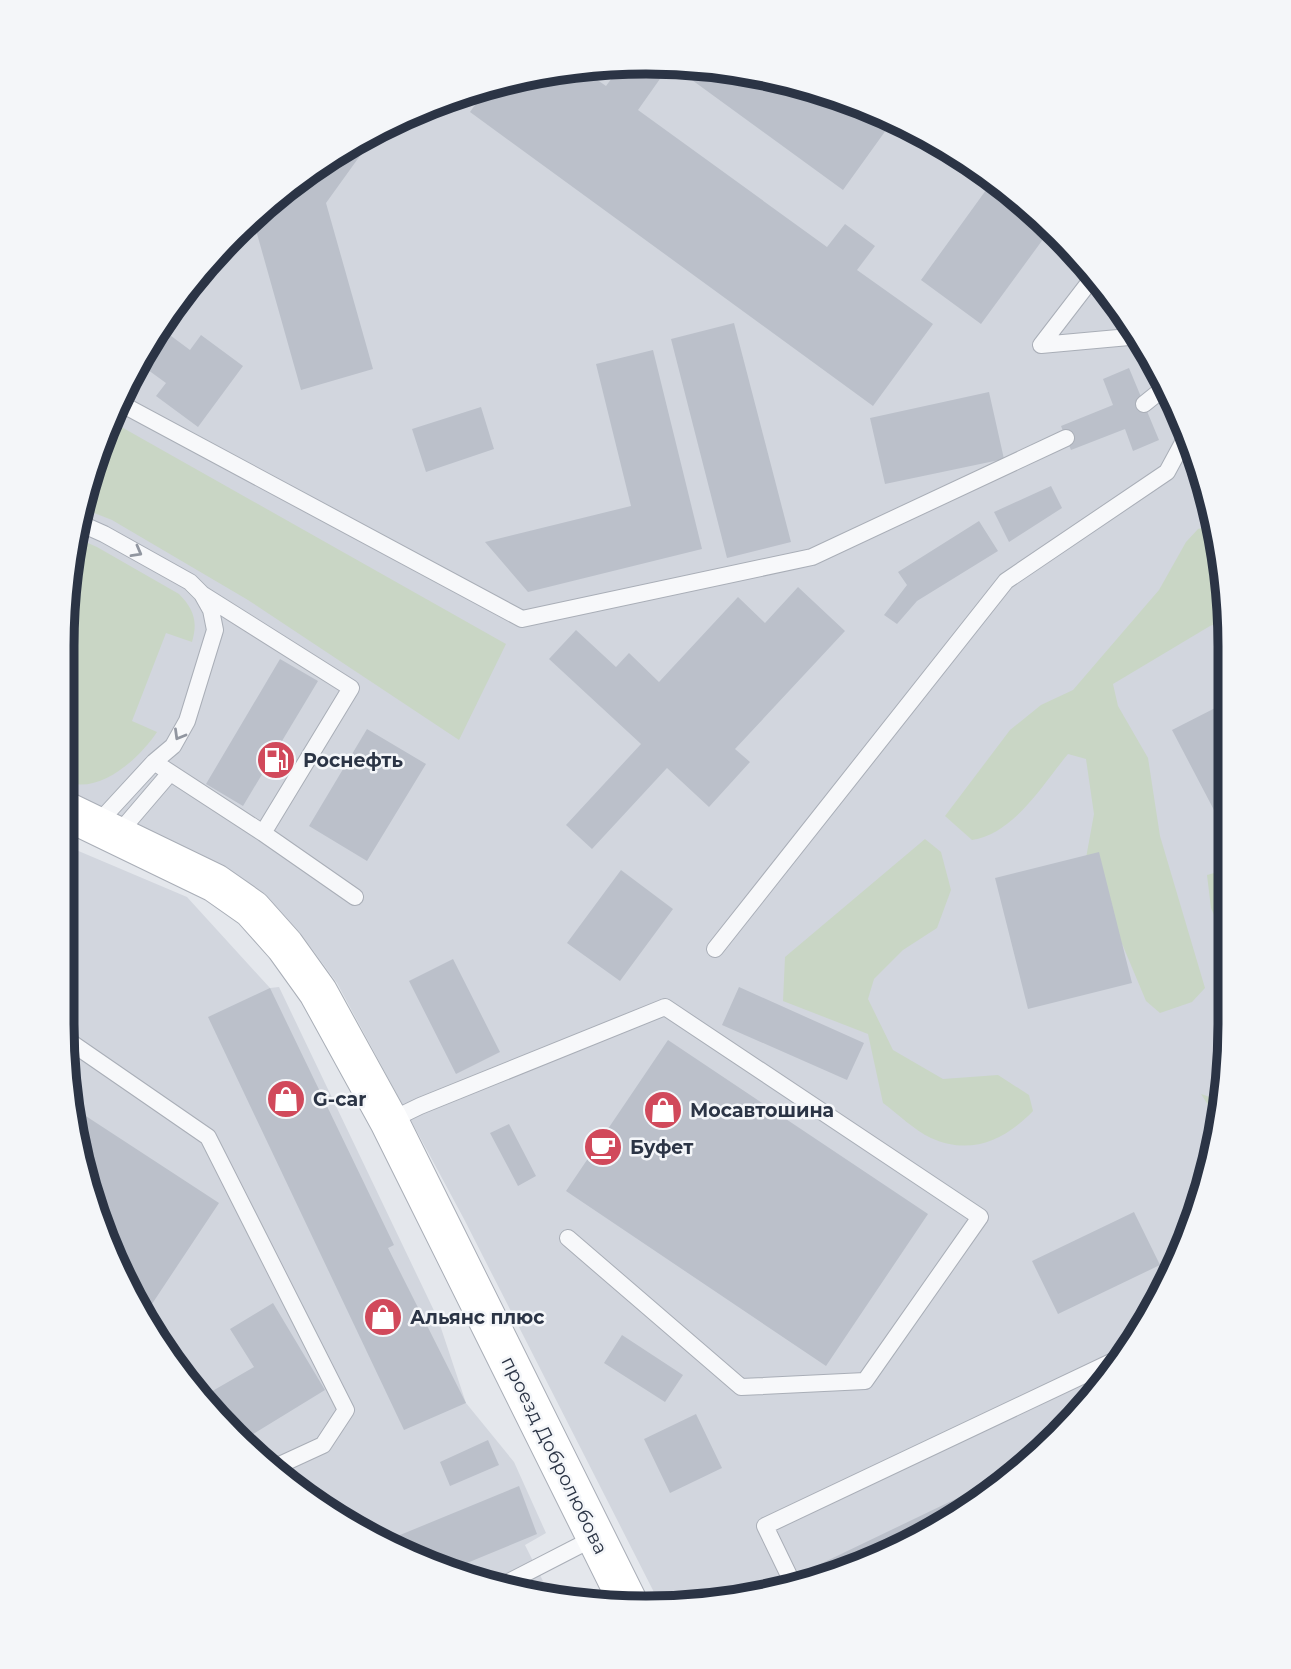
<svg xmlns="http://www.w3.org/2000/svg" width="1291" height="1669" viewBox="0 0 1291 1669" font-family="Montserrat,sans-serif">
<rect width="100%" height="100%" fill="#e4e7ec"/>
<path fill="#d2d6de" d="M 646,61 L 760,73 L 869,106 L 970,160 L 1059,233 L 1132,321 L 1199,457 L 1225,570 L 1225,1100 L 1199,1212 L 1131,1348 L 1058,1437 L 970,1510 L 797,1588 L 661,1606 L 464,1219 L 337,983 L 301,934 L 264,896 L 227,869 L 62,787 L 62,608 L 81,494 L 122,387 L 182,290 L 321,159 L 422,106 L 532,72 Z
M 62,844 L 187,897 L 270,988 L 279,987 L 438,1319 L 466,1403 L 514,1462 L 546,1533 L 525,1545 L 550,1595 L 495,1588 L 354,1530 L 233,1437 L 140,1316 L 81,1175 L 61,1023 Z"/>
<path fill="#c9d6c5" d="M 109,420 L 506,644 L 459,740 L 248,600 L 112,520 L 79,507 L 81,494 Z
M 1214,525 L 1225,570 L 1225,620 L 1210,626 L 1113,684 L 1118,706 L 1148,758 L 1160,836 L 1205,988 L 1192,1002 L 1160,1013 L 1146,1001 L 1123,946 L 1084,869 L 1094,814 L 1086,759 L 1068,754 C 1043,784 1014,834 972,840 L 945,816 L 1010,730 L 1041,705 L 1073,690 L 1159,590 L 1186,542 L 1198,529 Z
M 74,537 L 97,547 L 179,594 C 194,609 198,622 192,642 L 166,633 L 132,721 L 157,732 C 139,759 97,798 62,780 L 62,608 Z
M 925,839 L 941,852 L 951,890 L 937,928 L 903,950 L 874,979 L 868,999 L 893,1050 L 943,1079 L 998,1075 L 1029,1095 L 1033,1111 C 1005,1140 971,1156 931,1138 C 914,1130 898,1114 883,1103 L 868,1034 L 783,1001 L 785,957 Z
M 1225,870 L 1225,939 L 1211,908 L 1207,875 Z
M 1201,1094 L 1224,1102 L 1219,1122 Z"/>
<path fill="#bbc0ca" d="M 642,62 L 662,76 L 638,110 L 827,247 L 845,224 L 875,246 L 857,270 L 933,324 L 873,406 L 470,112 L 489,85 L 532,72 L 580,68 L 606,86 L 622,64 Z
M 670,64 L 760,73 L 869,106 L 894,119 L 843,190 Z
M 380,128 L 326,203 L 373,369 L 301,390 L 254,223 L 321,159 Z
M 994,179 L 1052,227 L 981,324 L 921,280 Z
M 734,323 L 791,542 L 727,558 L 671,339 Z
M 159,327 L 190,350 L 201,335 L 243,366 L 198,427 L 156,396 L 166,383 L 137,362 Z
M 653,350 L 702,549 L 528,592 L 485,542 L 631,506 L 596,364 Z
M 1129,368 L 1159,440 L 1133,451 L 1125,429 L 1071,450 L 1061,426 L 1113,405 L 1103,379 Z
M 989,392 L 1004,459 L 885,484 L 870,418 Z
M 481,407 L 494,449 L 426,472 L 412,429 Z
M 1051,486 L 1062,508 L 1009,542 L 994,512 Z
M 979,521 L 998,551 L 917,601 L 897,624 L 884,615 L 907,585 L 898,572 Z
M 798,587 L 845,631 L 735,749 L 750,762 L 709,807 L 667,768 L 592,849 L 566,825 L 641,744 L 549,659 L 576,630 L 616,667 L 629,653 L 659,682 L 738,597 L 765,623 Z
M 280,659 L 318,681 L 243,806 L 206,784 Z
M 1225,703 L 1225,831 L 1172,730 Z
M 367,729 L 426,764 L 367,861 L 309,826 Z
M 1099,852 L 1132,983 L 1028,1009 L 995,878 Z
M 621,870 L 673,909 L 620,981 L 567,943 Z
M 453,959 L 500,1052 L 456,1074 L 409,981 Z
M 739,987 L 864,1043 L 847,1080 L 722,1025 Z
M 270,988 L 394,1245 L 388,1248 L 466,1403 L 404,1430 L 208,1017 Z
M 668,1040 L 928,1214 L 826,1366 L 566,1191 Z
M 72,1107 L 219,1203 L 142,1319 L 81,1175 Z
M 509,1124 L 536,1176 L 518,1186 L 490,1133 Z
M 1134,1212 L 1160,1265 L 1058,1314 L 1032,1261 Z
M 273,1303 L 325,1390 L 240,1442 L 233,1437 L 202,1397 L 254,1367 L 230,1329 Z
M 622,1335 L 683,1375 L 665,1402 L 604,1363 Z
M 696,1414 L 722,1468 L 670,1493 L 644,1439 Z
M 488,1440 L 499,1465 L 450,1486 L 440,1462 Z
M 1018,1469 L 970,1510 L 817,1579 L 812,1568 Z
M 519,1486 L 537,1534 L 450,1570 L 383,1542 Z"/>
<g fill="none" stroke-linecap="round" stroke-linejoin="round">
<defs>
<path id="lane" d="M 1094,276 L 1041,345 L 1129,337 L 1141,340
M 116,401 L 522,619 L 812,557 L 1066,438
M 1144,404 L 1164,388
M 77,522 L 104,534 L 190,582 L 202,594 L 211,610 L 215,630 L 187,721 L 173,746 L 154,762 L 96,825
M 154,762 L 263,833 L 351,688 L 202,594
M 263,833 L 355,897
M 117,835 L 170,773
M 715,949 L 1006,581 L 1167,472 L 1187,435
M 63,1037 L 208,1137 L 346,1410 L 323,1445 L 273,1468
M 389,1121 L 420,1106 L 665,1007 L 980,1217 L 865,1381 L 741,1387 L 568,1238
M 497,1588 L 596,1537
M 795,1588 L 765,1526 L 1124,1356"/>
<path id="secondary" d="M 62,809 L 215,883 L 252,909 L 285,946 L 318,992 L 389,1121 L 630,1606"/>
</defs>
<use href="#lane" stroke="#a9aeb7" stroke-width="18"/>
<use href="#secondary" stroke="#a9aeb7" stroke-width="40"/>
<path stroke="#c2c5cb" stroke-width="4.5" stroke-dasharray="5 5" stroke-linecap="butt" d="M 62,765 L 76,773"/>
<use href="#lane" stroke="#f7f8fa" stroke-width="16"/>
<use href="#secondary" stroke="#fff" stroke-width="38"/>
</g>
<defs><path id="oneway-chevron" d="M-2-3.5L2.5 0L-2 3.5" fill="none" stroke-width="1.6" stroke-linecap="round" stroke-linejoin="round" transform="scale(1.75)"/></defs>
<g stroke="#9196a0">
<use href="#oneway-chevron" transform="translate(137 552) rotate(29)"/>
<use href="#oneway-chevron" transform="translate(179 735) rotate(120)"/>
</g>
<defs>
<symbol id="fuel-disc" viewBox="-11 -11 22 22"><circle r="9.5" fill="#d1495b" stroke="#f4f6f9"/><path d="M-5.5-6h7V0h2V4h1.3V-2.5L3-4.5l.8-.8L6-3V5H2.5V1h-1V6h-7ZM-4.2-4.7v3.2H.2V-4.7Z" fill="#fff"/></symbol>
<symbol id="shop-disc" viewBox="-11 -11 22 22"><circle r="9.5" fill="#d1495b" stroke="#f4f6f9"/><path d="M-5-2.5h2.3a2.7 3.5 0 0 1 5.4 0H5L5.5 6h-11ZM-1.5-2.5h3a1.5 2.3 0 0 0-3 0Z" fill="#fff"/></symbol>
<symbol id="cafe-disc" viewBox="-11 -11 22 22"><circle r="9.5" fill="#d1495b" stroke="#f4f6f9"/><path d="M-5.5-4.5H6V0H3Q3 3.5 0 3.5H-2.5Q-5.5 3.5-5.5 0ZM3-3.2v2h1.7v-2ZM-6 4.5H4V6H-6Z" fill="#fff"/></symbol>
</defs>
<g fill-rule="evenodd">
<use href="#fuel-disc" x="254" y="738" width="44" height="44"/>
<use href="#shop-disc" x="264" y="1077" width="44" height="44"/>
<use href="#shop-disc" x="641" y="1088" width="44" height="44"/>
<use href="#cafe-disc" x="581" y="1125" width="44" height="44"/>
<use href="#shop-disc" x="361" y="1295" width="44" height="44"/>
</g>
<g text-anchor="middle" stroke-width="5" stroke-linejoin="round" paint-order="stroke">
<g font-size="19" font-weight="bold" fill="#2b3445" stroke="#f4f6f9" text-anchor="start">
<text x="303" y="767">Роснефть</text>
<text x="313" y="1106">G-car</text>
<text x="690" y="1117">Мосавтошина</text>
<text x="630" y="1154">Буфет</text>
<text x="410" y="1324">Альянс плюс</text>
</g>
<g font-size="19" fill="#2b3445" stroke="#f4f6f9">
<text transform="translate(555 1455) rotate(64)" y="7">проезд Добролюбова</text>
</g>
</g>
<path d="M0 0H1291V1669H0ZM646 74H646A572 572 0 0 1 1218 646V1024A572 572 0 0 1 646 1596H646A572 572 0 0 1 74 1024V646A572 572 0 0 1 646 74Z" fill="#f4f6f9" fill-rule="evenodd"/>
<path fill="none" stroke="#2b3445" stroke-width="9" d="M646 74H646A572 572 0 0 1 1218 646V1024A572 572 0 0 1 646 1596H646A572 572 0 0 1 74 1024V646A572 572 0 0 1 646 74Z"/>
</svg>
